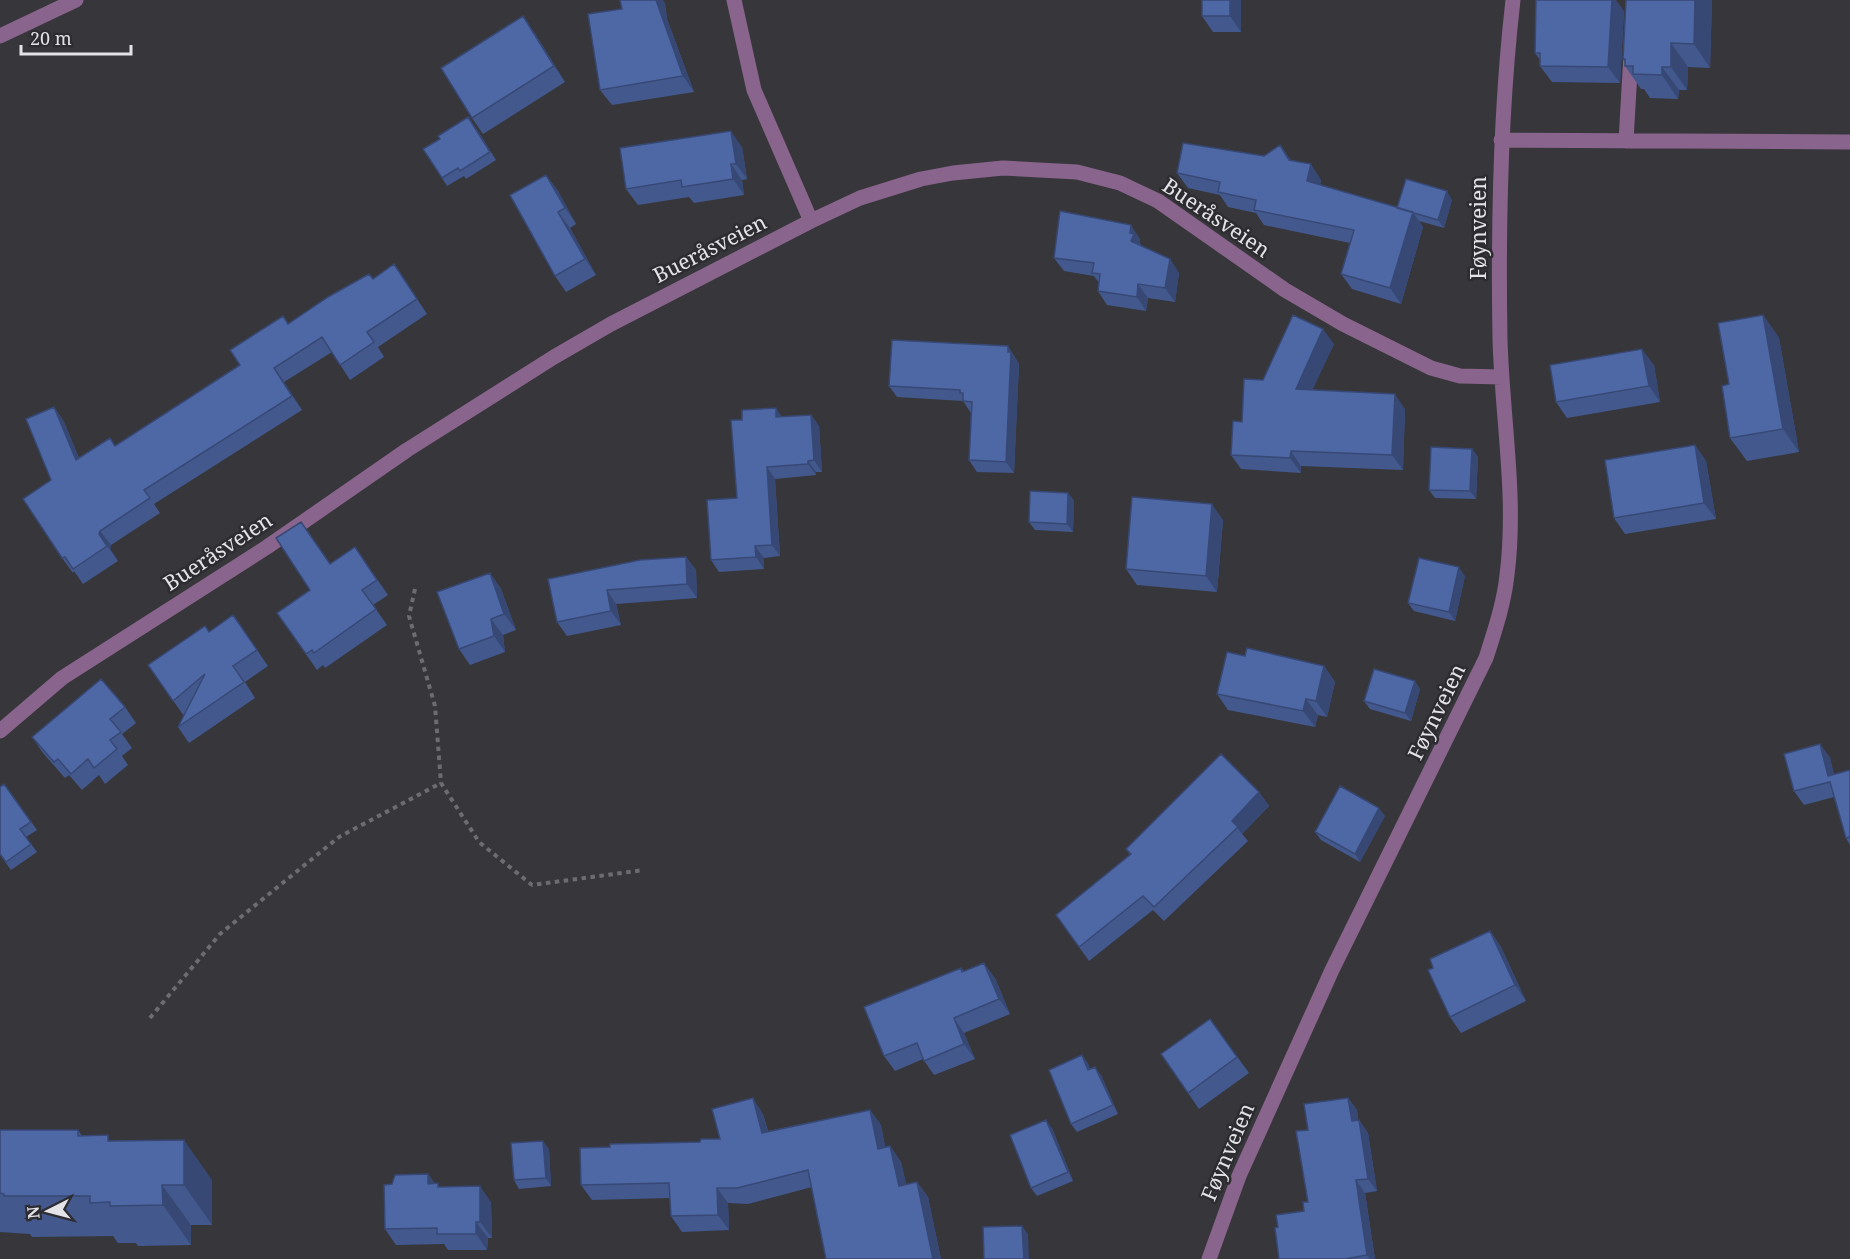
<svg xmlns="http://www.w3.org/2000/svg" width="1850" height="1259" viewBox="0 0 1850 1259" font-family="'Noto Serif',serif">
<rect width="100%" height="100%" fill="#37363b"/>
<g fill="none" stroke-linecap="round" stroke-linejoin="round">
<path stroke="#6d6c71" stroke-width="4" stroke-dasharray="4.5 4.5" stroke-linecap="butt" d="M 415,589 L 409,616 L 435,706 L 441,783 L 479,842 L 532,885 L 644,870
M 150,1018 L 220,934 L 339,837 L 441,783"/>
<path stroke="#89648c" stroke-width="15" d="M 734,0 L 754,90 L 811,221
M 0,36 L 76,0
M 1501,140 L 1850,142
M 1626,141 L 1631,54
M 0,731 L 62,678 L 267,547 L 407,450 L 554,357 L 611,324 L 811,221 L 860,198 L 921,179 L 953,173 L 1003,168 L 1077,172 L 1120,183 L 1158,201 L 1285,290 L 1343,324 L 1431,368 L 1460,376 L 1502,377
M 1209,1259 L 1239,1176 L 1332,970 L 1486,658 C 1495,630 1504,603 1507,575 C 1517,497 1502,417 1500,339 C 1498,226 1500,113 1513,0"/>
</g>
<path fill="#43598e" d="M 1202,0 L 1241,0 L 1241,32 L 1213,32 L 1202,16 Z
M 1712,0 L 1710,68 L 1688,67 L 1687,90 L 1679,90 L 1678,99 L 1650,98 L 1644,89 L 1641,89 L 1625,66 L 1625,63 L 1623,59 Z
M 665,3 L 667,19 L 694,92 L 612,105 L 600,90 Z
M 1624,11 L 1620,83 L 1552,82 L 1540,66 L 1540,60 L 1535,53 Z
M 534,32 L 565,82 L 483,134 L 472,118 Z
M 474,125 L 496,160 L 466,179 L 464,176 L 447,186 L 442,178 L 440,139 Z
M 742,147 L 747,179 L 742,180 L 744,195 L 694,203 L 689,197 L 638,205 L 626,189 Z
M 1291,161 L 1321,180 L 1320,185 L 1397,208 L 1452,200 L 1444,228 L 1419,221 L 1423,227 L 1401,304 L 1352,289 L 1341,274 L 1350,243 L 1264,225 L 1256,213 L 1228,207 L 1220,195 L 1188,188 L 1177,173 Z
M 546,175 L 558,191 L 576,224 L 570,228 L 596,275 L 566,292 L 555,276 Z
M 1140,239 L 1140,243 L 1142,246 L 1170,259 L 1179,273 L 1175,302 L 1148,298 L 1146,311 L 1107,305 L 1098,291 L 1099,283 L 1094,276 L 1064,271 L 1054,258 Z
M 394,264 L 427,314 L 378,347 L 384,357 L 350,380 L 332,352 L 284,382 L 302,410 L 154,504 L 160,513 L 111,545 L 110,549 L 118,561 L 83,584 L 74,571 L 73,573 L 62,558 L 51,480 L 54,407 L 64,422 L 79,458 L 115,446 L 240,365 L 283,316 L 288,324 L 373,279 Z
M 1763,315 L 1779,338 L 1799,452 L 1747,461 L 1730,438 L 1729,384 Z
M 1334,344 L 1312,390 L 1405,409 L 1403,470 L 1301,466 L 1301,473 L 1241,469 L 1231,455 L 1242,422 L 1263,380 Z
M 1008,346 L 1019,364 L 1014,473 L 977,472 L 969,460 L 971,413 L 963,401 L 897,397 L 889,386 Z
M 1654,365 L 1660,402 L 1567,418 L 1556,402 Z
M 811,415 L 819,426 L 822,472 L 816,472 L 816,475 L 775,479 L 780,556 L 764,558 L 764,569 L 719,572 L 711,560 L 737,498 L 782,417 Z
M 1695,445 L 1706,461 L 1716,519 L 1625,534 L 1614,518 Z
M 1472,449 L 1478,457 L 1476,499 L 1435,498 L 1429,490 Z
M 1068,493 L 1074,501 L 1073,532 L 1035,530 L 1029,522 Z
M 1223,520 L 1217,592 L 1137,585 L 1126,569 Z
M 355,547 L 388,595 L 373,605 L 387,625 L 325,668 L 323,665 L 317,670 L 277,613 L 310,590 L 330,564 Z
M 686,557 L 696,570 L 697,598 L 616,604 L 621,625 L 567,636 L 557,622 L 548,579 Z
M 490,573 L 501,589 L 516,630 L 503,635 L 505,652 L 470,665 L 459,649 Z
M 1465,576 L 1455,621 L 1414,611 L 1408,603 Z
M 233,615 L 268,666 L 245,682 L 255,698 L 189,743 L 178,727 L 184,716 L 148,665 L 209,632 Z
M 1245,656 L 1324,666 L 1335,682 L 1327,717 L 1318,715 L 1315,727 L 1228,710 L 1217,694 Z
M 1420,689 L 1411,721 L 1370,709 L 1364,701 Z
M 125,707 L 136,723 L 122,734 L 132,748 L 122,756 L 128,765 L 105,784 L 99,775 L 82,790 L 69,775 L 65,778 L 43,753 L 32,737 Z
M 1820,744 L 1830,758 L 1834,775 L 1850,770 L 1850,845 L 1846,838 L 1834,797 L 1804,805 L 1794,791 Z
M 4,784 L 37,830 L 26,837 L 37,852 L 11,870 L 0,855 L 0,787 Z
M 1259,792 L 1269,806 L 1242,834 L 1248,841 L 1164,921 L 1153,910 L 1089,961 L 1056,915 L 1130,855 L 1126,849 Z
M 1385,816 L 1360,862 L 1321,840 L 1315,832 Z
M 1490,931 L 1501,947 L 1526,1001 L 1461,1033 L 1450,1017 L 1433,968 Z
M 961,968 L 964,971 L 995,978 L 1010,1014 L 964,1033 L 975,1059 L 934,1075 L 923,1059 L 895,1071 L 884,1056 Z
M 1210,1019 L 1249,1073 L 1199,1109 L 1161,1054 Z
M 1082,1055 L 1090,1069 L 1101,1075 L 1118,1114 L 1077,1132 L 1071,1124 Z
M 1348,1098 L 1357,1110 L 1358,1120 L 1359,1120 L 1368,1133 L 1377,1191 L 1365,1193 L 1375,1259 L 1279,1259 L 1278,1227 L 1304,1211 L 1308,1202 L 1308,1130 Z
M 870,1110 L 881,1125 L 885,1147 L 890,1146 L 901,1162 L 906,1184 L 917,1182 L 928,1197 L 941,1259 L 826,1259 L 812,1187 L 748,1204 L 728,1203 L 729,1230 L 682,1232 L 671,1216 L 670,1198 L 592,1200 L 581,1185 L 610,1147 L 700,1142 L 720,1139 L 763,1114 L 768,1131 Z
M 1052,1128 L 1073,1181 L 1037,1196 L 1031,1188 Z
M 0,1130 L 78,1130 L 82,1136 L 112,1141 L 212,1180 L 212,1225 L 191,1225 L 191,1245 L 138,1246 L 136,1243 L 118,1243 L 113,1236 L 32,1237 L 30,1234 L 0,1232 Z
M 549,1149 L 551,1186 L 519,1189 L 514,1180 Z
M 428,1174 L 435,1184 L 440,1187 L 491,1202 L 492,1238 L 488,1238 L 487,1250 L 448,1250 L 444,1244 L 396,1245 L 385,1229 L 392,1184 Z"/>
<path fill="#374874" d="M 656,0 L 663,0 L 665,3 L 667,19 L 694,92 L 683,76 Z
M 1230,0 L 1241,0 L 1241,32 L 1230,16 Z
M 1612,0 L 1616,0 L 1624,11 L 1620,83 L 1608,67 Z
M 1695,0 L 1712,0 L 1710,68 L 1694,44 Z
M 523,16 L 534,32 L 565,82 L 554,66 Z
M 1671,43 L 1688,67 L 1687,90 L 1671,67 Z
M 1662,67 L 1679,90 L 1678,99 L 1662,75 Z
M 731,131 L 742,147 L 747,179 L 736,164 Z
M 1280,145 L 1291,160 L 1289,160 Z
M 731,164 L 742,180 L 744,195 L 733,179 Z
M 1311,164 L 1321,180 L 1318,197 L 1307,181 Z
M 546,175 L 558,191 L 576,224 L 565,208 Z
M 1447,191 L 1452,200 L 1444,228 L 1438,220 Z
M 558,212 L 570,228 L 596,275 L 585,259 Z
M 1413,212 L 1423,227 L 1401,304 L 1390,288 Z
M 1131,225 L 1140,239 L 1140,243 L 1143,248 L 1131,241 L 1130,233 Z
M 1170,259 L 1179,273 L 1175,302 L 1165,288 Z
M 1138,284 L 1148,298 L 1146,311 L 1137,297 Z
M 1763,315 L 1779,338 L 1799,452 L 1783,429 Z
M 1323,329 L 1334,344 L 1306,404 L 1296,389 Z
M 1008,346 L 1019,364 L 1014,473 L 1006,462 Z
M 1642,349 L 1654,365 L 1660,402 L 1649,386 Z
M 274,368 L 284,382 L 302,410 L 292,396 Z
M 1395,394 L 1405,409 L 1403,470 L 1392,455 Z
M 54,407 L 64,422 L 86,475 L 76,460 Z
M 776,408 L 784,420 L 776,417 Z
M 811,415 L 819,426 L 822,472 L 814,460 Z
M 1695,445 L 1706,461 L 1716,519 L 1704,503 Z
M 1472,449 L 1478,457 L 1476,499 L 1470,491 Z
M 1291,451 L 1301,466 L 1301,473 L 1290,458 Z
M 808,461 L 816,472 L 816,475 L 808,464 Z
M 767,467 L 775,479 L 780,556 L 772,545 Z
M 1068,493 L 1074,501 L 1073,532 L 1067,524 Z
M 1212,504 L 1223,520 L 1217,592 L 1206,576 Z
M 100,531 L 111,545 L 110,549 L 118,561 L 99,534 Z
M 755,546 L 764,558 L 764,569 L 756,557 Z
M 686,557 L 696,570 L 697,598 L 687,584 Z
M 1459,567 L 1465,576 L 1455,621 L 1449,612 Z
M 490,573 L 501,589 L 516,630 L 504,614 Z
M 607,590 L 616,604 L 621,625 L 611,611 Z
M 491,619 L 503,635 L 505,652 L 494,636 Z
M 1324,666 L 1335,682 L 1327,717 L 1316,701 Z
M 1415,681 L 1420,689 L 1411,721 L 1405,713 Z
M 1306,699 L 1318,715 L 1315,727 L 1303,711 Z
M 1820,744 L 1830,758 L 1838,790 L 1828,776 Z
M 1259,792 L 1269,806 L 1242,834 L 1232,821 Z
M 1379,808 L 1385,816 L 1360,862 L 1355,854 Z
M 1490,931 L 1501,947 L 1526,1001 L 1515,985 Z
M 984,963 L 995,978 L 1010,1014 L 999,999 Z
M 954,1018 L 964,1033 L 975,1059 L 964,1044 Z
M 1082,1055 L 1088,1063 L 1094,1078 L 1088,1070 Z
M 1095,1067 L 1101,1075 L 1118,1114 L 1113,1105 Z
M 753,1098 L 763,1114 L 772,1148 L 762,1133 Z
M 1348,1098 L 1357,1110 L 1360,1134 L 1352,1121 Z
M 870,1110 L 881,1125 L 889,1164 L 878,1149 Z
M 1046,1120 L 1052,1128 L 1073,1181 L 1068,1172 Z
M 1359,1120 L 1368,1133 L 1377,1191 L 1368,1179 Z
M 184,1140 L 212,1180 L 212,1225 L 184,1185 Z
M 543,1141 L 549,1149 L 551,1186 L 546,1178 Z
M 890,1146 L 901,1162 L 910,1201 L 899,1186 Z
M 428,1174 L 439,1190 L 428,1184 Z
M 1356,1180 L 1365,1193 L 1375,1259 L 1370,1259 L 1367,1255 Z
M 917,1182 L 928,1197 L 941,1259 L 933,1259 Z
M 162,1185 L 191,1225 L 191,1245 L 163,1205 Z
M 480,1186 L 491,1202 L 492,1238 L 480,1222 Z
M 717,1188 L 728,1203 L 729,1230 L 718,1215 Z
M 476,1222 L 488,1238 L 487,1250 L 476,1234 Z
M 1022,1226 L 1028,1234 L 1029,1259 L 1024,1259 Z"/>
<path fill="#4e67a5" stroke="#374874" stroke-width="1.5" d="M 620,0 L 656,0 L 683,76 L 600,90 L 588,14 L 622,9 Z
M 1202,0 L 1230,0 L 1230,16 L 1202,16 Z
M 1536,0 L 1612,0 L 1608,67 L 1540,66 L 1540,53 L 1535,53 Z
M 1626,0 L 1695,0 L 1694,44 L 1671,43 L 1671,67 L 1662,67 L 1662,75 L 1633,74 L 1633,66 L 1625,66 L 1625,59 L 1623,59 Z
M 523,16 L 554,66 L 472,118 L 441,68 Z
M 468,117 L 490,152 L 460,171 L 458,168 L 442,178 L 423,149 L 440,139 L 438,136 Z
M 731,131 L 736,164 L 731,164 L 733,179 L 682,187 L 681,180 L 626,189 L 620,148 Z
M 1183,143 L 1264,156 L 1280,145 L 1289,160 L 1311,164 L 1307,181 L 1413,212 L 1390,288 L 1341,274 L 1354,230 L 1254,210 L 1256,200 L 1218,192 L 1220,182 L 1177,173 Z
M 546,175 L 565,208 L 558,212 L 585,259 L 555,276 L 510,195 Z
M 1406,179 L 1447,191 L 1438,220 L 1397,208 Z
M 1060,211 L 1131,225 L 1130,233 L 1134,234 L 1131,241 L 1170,259 L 1165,288 L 1138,284 L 1137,297 L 1098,291 L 1100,274 L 1092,273 L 1094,263 L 1054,258 Z
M 394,264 L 417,299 L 367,332 L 374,342 L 340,365 L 322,337 L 274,368 L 292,396 L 144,490 L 150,498 L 100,531 L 99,534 L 107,546 L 73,569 L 65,557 L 62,558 L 23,499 L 51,480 L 26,419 L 54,407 L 76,460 L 110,438 L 115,446 L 240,365 L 230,350 L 283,316 L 288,324 L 328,297 L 369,274 L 373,279 Z
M 1293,315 L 1323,329 L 1296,389 L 1395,394 L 1392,455 L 1291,451 L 1290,458 L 1231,455 L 1233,421 L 1242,422 L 1244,379 L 1263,380 Z
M 1763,315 L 1783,429 L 1730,438 L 1722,386 L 1729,384 L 1718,323 Z
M 892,340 L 1008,346 L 1008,352 L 1011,352 L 1006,462 L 969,460 L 972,402 L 963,401 L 963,393 L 960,393 L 960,390 L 889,386 Z
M 1642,349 L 1649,386 L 1556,402 L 1550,365 Z
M 776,408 L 776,417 L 811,415 L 814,460 L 808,461 L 808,464 L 767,467 L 772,545 L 755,546 L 756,557 L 711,560 L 707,500 L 737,498 L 731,420 L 742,420 L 742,410 Z
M 1695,445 L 1704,503 L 1614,518 L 1605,460 Z
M 1431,447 L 1472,449 L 1470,491 L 1429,490 Z
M 1030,491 L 1068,493 L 1067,524 L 1029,522 Z
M 1132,497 L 1212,504 L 1206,576 L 1126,569 Z
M 301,522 L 330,564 L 355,547 L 377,580 L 362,590 L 376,609 L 314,653 L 312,650 L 306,654 L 277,613 L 310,590 L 276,538 Z
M 686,557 L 687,584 L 607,590 L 611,611 L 557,622 L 548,579 L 640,560 Z
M 1419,558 L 1459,567 L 1449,612 L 1408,603 Z
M 490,573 L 504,614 L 491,619 L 494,636 L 459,649 L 437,592 Z
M 233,615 L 257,650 L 233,666 L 244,682 L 178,727 L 205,674 L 173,701 L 148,665 L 205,626 L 209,632 Z
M 1247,648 L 1324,666 L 1316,701 L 1306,699 L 1303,711 L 1217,694 L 1227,652 L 1245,656 Z
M 1374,669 L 1415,681 L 1405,713 L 1364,701 Z
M 101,679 L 125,707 L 110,719 L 121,732 L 110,740 L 117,749 L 94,768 L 88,759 L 71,774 L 58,759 L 54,762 L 32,737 Z
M 1820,744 L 1828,776 L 1850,770 L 1850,837 L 1846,838 L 1830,782 L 1794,791 L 1784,754 Z
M 1221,754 L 1259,792 L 1232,821 L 1238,827 L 1154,907 L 1143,896 L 1079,947 L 1056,915 L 1131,854 L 1126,849 Z
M 4,784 L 31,822 L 20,829 L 31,844 L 6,862 L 0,854 L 0,787 Z
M 1340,786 L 1379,808 L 1355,854 L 1315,832 Z
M 1490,931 L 1515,985 L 1450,1017 L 1428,970 L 1433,968 L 1430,959 Z
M 984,963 L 999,999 L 954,1018 L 964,1044 L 924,1061 L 917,1043 L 884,1056 L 864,1007 L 961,968 L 962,972 Z
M 1210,1019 L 1237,1057 L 1188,1093 L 1161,1054 Z
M 1082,1055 L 1088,1070 L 1095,1067 L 1113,1105 L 1071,1124 L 1049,1070 Z
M 753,1098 L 762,1133 L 870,1110 L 878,1149 L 890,1146 L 899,1186 L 917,1182 L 933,1259 L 826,1259 L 808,1170 L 737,1188 L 717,1188 L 718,1215 L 671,1216 L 669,1183 L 581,1185 L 580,1148 L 610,1147 L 610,1144 L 700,1142 L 701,1139 L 720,1139 L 712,1109 Z
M 1348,1098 L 1352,1121 L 1359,1120 L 1368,1179 L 1356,1180 L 1367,1255 L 1345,1259 L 1279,1259 L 1275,1228 L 1278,1227 L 1276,1215 L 1304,1211 L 1303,1202 L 1308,1202 L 1296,1131 L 1308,1130 L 1304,1104 Z
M 1046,1120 L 1068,1172 L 1031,1188 L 1010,1135 Z
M 0,1130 L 78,1130 L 78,1136 L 108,1135 L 108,1141 L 184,1140 L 184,1185 L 162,1185 L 163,1205 L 110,1206 L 110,1202 L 90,1203 L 90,1196 L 4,1196 L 4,1194 L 0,1193 Z
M 543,1141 L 546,1178 L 514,1180 L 511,1143 Z
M 428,1174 L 428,1184 L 438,1183 L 438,1187 L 480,1186 L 480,1222 L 476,1222 L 476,1234 L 437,1234 L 437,1228 L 385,1229 L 384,1185 L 392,1184 L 395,1175 Z
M 1022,1226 L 1024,1259 L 984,1259 L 983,1227 Z"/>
<g text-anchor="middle" stroke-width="5" stroke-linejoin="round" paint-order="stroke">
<g font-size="21" fill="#e4e3e7" stroke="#2d2c31">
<text transform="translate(1216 218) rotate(34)" y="7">Bueråsveien</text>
<text transform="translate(1479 228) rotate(-90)" y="7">Føynveien</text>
<text transform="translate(710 249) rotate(-27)" y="7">Bueråsveien</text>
<text transform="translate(218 552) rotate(-33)" y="7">Bueråsveien</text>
<text transform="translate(1437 712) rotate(-64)" y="7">Føynveien</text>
<text transform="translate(1228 1152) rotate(-67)" y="7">Føynveien</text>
</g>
</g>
<g transform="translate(48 1211) rotate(264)" stroke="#2d2c31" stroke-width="4.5" paint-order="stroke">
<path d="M0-4.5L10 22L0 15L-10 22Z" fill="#e4e3e7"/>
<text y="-9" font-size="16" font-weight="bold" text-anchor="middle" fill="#e4e3e7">N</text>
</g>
<path d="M21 45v9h110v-9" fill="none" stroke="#e4e3e7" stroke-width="3"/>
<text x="30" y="45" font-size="18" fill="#e4e3e7" stroke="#2d2c31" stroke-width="4.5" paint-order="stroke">20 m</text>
</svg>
